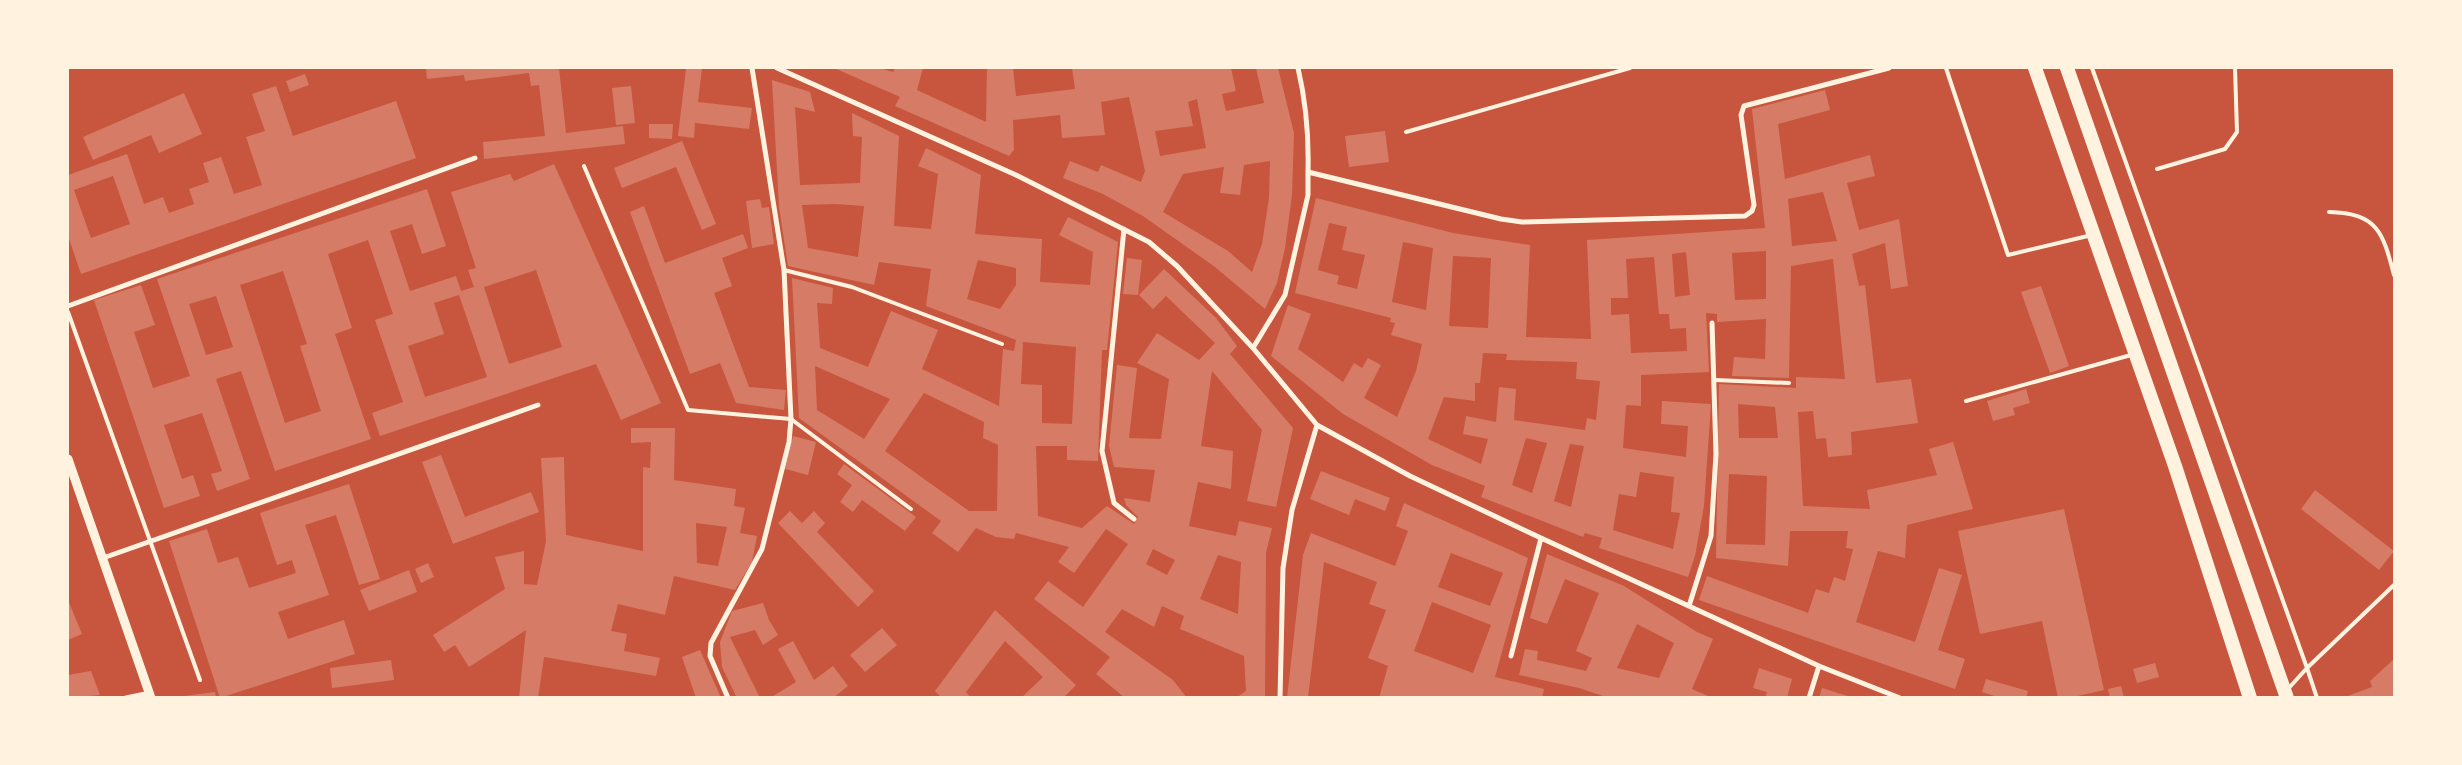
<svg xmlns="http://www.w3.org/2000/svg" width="2462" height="765" viewBox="0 0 2462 765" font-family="Lato,sans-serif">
<rect width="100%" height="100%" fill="#c8553d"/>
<path fill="#d67c66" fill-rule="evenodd" d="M 426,68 L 559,68 L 566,133 L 623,126 L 625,144 L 484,159 L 483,142 L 545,136 L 539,85 L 531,86 L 529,73 L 465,81 L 464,75 L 427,79 Z
M 682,68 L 702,68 L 698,102 L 752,108 L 749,129 L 695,123 L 694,138 L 678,136 L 686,69 Z
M 834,68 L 880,68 L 893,72 L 895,68 L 923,68 L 917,90 L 986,122 L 987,68 L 1013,68 L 1016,96 L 1075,89 L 1072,68 L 1231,68 L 1236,91 L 1222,94 L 1226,111 L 1264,103 L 1256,68 L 1278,68 L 1294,133 L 1292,195 L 1285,248 L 1277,283 L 1265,309 L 1215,267 L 1143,216 L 1103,194 L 1063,178 L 1070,161 L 1098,172 L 1101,165 L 1141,182 L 1145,171 L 1129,97 L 1101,102 L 1105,135 L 1062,138 L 1060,115 L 1013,120 L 1014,150 L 1009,156 L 895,106 L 900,97 ZM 1197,99 L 1206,148 L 1160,156 L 1155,131 L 1193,126 L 1188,102 ZM 1270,161 L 1269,198 L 1262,244 L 1252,272 L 1228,251 L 1163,212 L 1183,174 L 1224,167 L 1220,193 L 1240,195 L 1244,165 Z
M 305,74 L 309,85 L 290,92 L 286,81 Z
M 772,80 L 810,92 L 815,112 L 795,107 L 800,185 L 860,183 L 862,137 L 853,136 L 852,113 L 899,136 L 894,226 L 931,229 L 938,174 L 918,166 L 926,148 L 981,175 L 975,234 L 1042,239 L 1040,282 L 1090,285 L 1093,252 L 1059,235 L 1068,217 L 1118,242 L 1107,350 L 1102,350 L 1098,461 L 1067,460 L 1067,446 L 1036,446 L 1038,516 L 1082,528 L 1107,506 L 1134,524 L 1138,517 L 1126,505 L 1124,498 L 1150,502 L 1155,470 L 1114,467 L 1109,446 L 1117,365 L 1137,368 L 1129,438 L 1161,439 L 1169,379 L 1137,363 L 1157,333 L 1199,360 L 1215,343 L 1166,296 L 1153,309 L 1139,295 L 1164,269 L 1216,318 L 1237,346 L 1230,354 L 1293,428 L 1276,507 L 1247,501 L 1262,430 L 1212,371 L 1201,446 L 1233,451 L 1231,489 L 1198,482 L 1189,526 L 1236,536 L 1239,521 L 1272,528 L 1266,553 L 1265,698 L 1236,698 L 1246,691 L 1244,656 L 1180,629 L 1184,616 L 1162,606 L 1154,627 L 1122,609 L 1105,632 L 1173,680 L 1187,698 L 1125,698 L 1096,674 L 1110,657 L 1034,599 L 1048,581 L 1083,607 L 1128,544 L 1106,529 L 1074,573 L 1058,562 L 1069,547 L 1016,533 L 1014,539 L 996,537 L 976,528 L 958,552 L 932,533 L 941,521 L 799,418 L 792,278 L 833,288 L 832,304 L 817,303 L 820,348 L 868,367 L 891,311 L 938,330 L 922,369 L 999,406 L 1003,349 L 1014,351 L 1016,340 L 926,306 L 931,269 L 879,262 L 874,285 L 788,266 L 779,207 ZM 835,204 L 864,206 L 858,257 L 808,248 L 802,205 ZM 978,260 L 1016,268 L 1016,285 L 1000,309 L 967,299 ZM 1023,342 L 1076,347 L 1072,424 L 1042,423 L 1042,385 L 1021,384 ZM 815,366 L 890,399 L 864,439 L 817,410 ZM 924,393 L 984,422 L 983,438 L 998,445 L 997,511 L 969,511 L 885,451 ZM 1153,549 L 1175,560 L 1167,575 L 1146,564 ZM 1218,555 L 1241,562 L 1238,614 L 1200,599 Z
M 276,86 L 293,136 L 396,101 L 416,158 L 81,274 L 68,236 L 68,175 L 127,154 L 144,204 L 163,197 L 169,213 L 194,204 L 189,189 L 209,182 L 203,163 L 221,157 L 234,194 L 262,185 L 246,137 L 265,131 L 252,94 ZM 113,176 L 130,224 L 91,238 L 74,190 Z
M 631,86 L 635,123 L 616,125 L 612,88 Z
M 1825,90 L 1830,110 L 1778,124 L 1785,179 L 1870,155 L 1875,176 L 1847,183 L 1859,230 L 1899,219 L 1908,286 L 1891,289 L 1885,243 L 1852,254 L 1859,286 L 1865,285 L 1876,383 L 1911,379 L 1918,423 L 1851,432 L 1852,455 L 1828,457 L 1826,438 L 1816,439 L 1813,411 L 1798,412 L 1803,506 L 1870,509 L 1867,490 L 1937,475 L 1929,449 L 1953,442 L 1973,509 L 1907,525 L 1905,558 L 1878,551 L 1856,622 L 1915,642 L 1939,568 L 1962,575 L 1938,650 L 1965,659 L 1955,689 L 1699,600 L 1707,576 L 1808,613 L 1816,589 L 1829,593 L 1834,577 L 1845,581 L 1853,549 L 1846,548 L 1848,531 L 1790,531 L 1788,566 L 1716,558 L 1719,384 L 1796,388 L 1796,377 L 1845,379 L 1833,259 L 1791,266 L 1789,378 L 1732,376 L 1734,357 L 1765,359 L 1766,319 L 1717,322 L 1717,314 L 1706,313 L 1709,372 L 1641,375 L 1641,406 L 1626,405 L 1623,448 L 1686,457 L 1688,426 L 1661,424 L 1662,401 L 1711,404 L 1704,506 L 1695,556 L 1688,577 L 1599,548 L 1602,538 L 1585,533 L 1583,537 L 1481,497 L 1485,486 L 1432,465 L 1343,414 L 1271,356 L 1288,305 L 1311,314 L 1298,349 L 1343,382 L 1354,363 L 1362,368 L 1368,358 L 1381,365 L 1364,398 L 1397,417 L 1416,371 L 1422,344 L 1391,335 L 1395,323 L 1390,322 L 1391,318 L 1295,293 L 1316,198 L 1453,233 L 1530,245 L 1526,337 L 1591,339 L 1587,240 L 1765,228 L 1752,109 ZM 1823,192 L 1837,241 L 1792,246 L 1788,199 ZM 1329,223 L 1347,227 L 1342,250 L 1365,255 L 1357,289 L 1337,284 L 1339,276 L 1318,270 ZM 1403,242 L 1433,248 L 1426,310 L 1392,302 ZM 1766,251 L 1766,299 L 1735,300 L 1732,253 ZM 1686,252 L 1690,295 L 1675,297 L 1672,254 ZM 1453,256 L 1491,258 L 1488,328 L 1449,326 ZM 1654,257 L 1659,314 L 1669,314 L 1670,329 L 1686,328 L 1687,351 L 1631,353 L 1629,314 L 1611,315 L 1611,298 L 1628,298 L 1626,259 ZM 1483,353 L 1507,354 L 1506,360 L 1577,362 L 1576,379 L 1600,381 L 1596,420 L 1587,418 L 1585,430 L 1514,420 L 1516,389 L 1499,387 L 1496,422 L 1466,416 L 1463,434 L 1488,439 L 1481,464 L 1428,439 L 1444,397 L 1475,401 L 1475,383 L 1480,383 ZM 1738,404 L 1775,407 L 1778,438 L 1739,438 ZM 1526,438 L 1547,443 L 1532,493 L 1512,485 ZM 1570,444 L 1584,446 L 1571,507 L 1554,501 ZM 1640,472 L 1674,477 L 1671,512 L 1680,513 L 1673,549 L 1613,530 L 1619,494 L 1636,497 ZM 1729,474 L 1767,476 L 1765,545 L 1726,544 Z
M 184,93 L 202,134 L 159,153 L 151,135 L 93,160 L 83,137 Z
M 649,124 L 673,124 L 672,139 L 649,138 Z
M 1385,131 L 1389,162 L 1349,167 L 1345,136 Z
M 682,141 L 716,224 L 702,230 L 676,167 L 622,188 L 614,168 Z
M 554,164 L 661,403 L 621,420 L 596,364 L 380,436 L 372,413 L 403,402 L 375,320 L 393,314 L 368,240 L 328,254 L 352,328 L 335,334 L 371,439 L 275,471 L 241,371 L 216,379 L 250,479 L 217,491 L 211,474 L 222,471 L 202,413 L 164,425 L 182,479 L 193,475 L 200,496 L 164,508 L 94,300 L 141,285 L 155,325 L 134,332 L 153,388 L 190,376 L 157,279 L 427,189 L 446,246 L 422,254 L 412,224 L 390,231 L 410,291 L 456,276 L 461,291 L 474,287 L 468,270 L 476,268 L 451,192 L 510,174 L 514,181 ZM 536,270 L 562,347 L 509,364 L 484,287 ZM 283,271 L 307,344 L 300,346 L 321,411 L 285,423 L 240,285 ZM 459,295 L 487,377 L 425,397 L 408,346 L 444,334 L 434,303 ZM 216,296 L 233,347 L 206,355 L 189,304 Z
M 760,199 L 762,208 L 769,207 L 774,244 L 752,248 L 746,201 Z
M 644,206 L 665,263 L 743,234 L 748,248 L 722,258 L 732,286 L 714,293 L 749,387 L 786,390 L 784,410 L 736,403 L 720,363 L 690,374 L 630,212 Z
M 1127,258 L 1142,260 L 1138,295 L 1123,294 Z
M 2041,286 L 2069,366 L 2050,373 L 2021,292 Z
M 2026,389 L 2030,403 L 2013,408 L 2015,415 L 1993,421 L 1987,401 Z
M 631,428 L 675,428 L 674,480 L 736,489 L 734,506 L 745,508 L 740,533 L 757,536 L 752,562 L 735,590 L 674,576 L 665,615 L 618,604 L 611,631 L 627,634 L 624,651 L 660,658 L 656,676 L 544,657 L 538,698 L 519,698 L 526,630 L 469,667 L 455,645 L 444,652 L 433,635 L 505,589 L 495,557 L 524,551 L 524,584 L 537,585 L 546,541 L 541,458 L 564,457 L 566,535 L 643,551 L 643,467 L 650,468 L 651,442 L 631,443 ZM 696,523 L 727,527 L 718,566 L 697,563 Z
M 793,436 L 816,442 L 808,475 L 785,469 Z
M 441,455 L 465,517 L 531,492 L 539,512 L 453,544 L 422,462 Z
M 844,464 L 916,517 L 905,531 L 862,500 L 853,512 L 840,502 L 852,485 L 837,474 Z
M 1321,471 L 1390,498 L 1385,511 L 1355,499 L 1349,515 L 1310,499 Z
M 349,484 L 380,579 L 359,585 L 336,515 L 305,525 L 329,595 L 278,612 L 288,639 L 344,620 L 355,654 L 220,698 L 169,541 L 207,529 L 218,563 L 238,557 L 249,588 L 296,573 L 292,560 L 277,565 L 260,513 Z
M 2315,490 L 2394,551 L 2379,570 L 2301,509 Z
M 1404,503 L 1528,558 L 1495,677 L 1544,689 L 1542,698 L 1379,698 L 1388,666 L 1368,658 L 1386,610 L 1369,604 L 1377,582 L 1324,562 L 1308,698 L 1287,698 L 1303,555 L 1311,533 L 1395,566 L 1408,531 L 1396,526 ZM 1451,553 L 1503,573 L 1490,606 L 1438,587 ZM 1432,602 L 1491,625 L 1473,673 L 1414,651 Z
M 2064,509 L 2104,690 L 2069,698 L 2058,698 L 2042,621 L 1980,634 L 1958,531 Z
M 790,511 L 802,523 L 814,511 L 825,523 L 817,532 L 874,591 L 858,607 L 778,523 Z
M 1547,554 L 1624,586 L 1697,632 L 1713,639 L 1692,689 L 1713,698 L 1609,698 L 1579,688 L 1519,675 L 1525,649 L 1538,651 L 1537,660 L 1586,671 L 1592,658 L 1576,651 L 1599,593 L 1565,579 L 1547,624 L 1530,618 ZM 1637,624 L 1674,643 L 1659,678 L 1617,668 Z
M 428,563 L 434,577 L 421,583 L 415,569 Z
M 409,570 L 417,592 L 369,611 L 360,590 Z
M 68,600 L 82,634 L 68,640 Z
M 763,603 L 769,620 L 778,635 L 763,645 L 755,630 L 730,637 L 760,698 L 737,698 L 722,667 L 720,642 L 732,611 Z
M 995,610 L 1076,685 L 1063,698 L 1021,698 L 1043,677 L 1005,641 L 966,692 L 971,698 L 942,698 L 935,691 Z
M 882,628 L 897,645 L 865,672 L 850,655 Z
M 793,641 L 814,680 L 833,666 L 848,686 L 833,698 L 770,698 L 796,682 L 778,649 Z
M 700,650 L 721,698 L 696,698 L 682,657 Z
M 2394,659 L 2394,698 L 2342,698 L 2372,687 L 2370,681 Z
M 391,660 L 394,680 L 332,688 L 330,668 Z
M 2155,663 L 2159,677 L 2137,683 L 2133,669 Z
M 1759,668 L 1792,679 L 1787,698 L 1765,698 L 1767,692 L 1753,688 Z
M 91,671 L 100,695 L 68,698 L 68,675 Z
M 1986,679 L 2028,691 L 2026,698 L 2001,698 L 1982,692 Z
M 2121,686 L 2124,698 L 2110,698 L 2108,689 Z
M 1822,688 L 1851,697 L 1850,698 L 1819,698 Z
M 215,692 L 216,698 L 184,698 L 184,696 Z"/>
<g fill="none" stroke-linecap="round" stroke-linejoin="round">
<path stroke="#fff3e0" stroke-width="4" d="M 1946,68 L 2008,255 L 2092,235
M 2092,68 L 2307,668 L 2287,690
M 1406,132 L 1630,68
M 584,166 L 688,410 L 791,419 L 911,509
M 2157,169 L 2225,149 L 2237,132 L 2235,68
M 2329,212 C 2378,213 2383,233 2394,275
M 784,270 L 852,287 L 1002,344
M 68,312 L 200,680
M 1715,380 L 1789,383
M 1966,401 L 2131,355
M 2317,698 L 2307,668 L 2394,585"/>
<path stroke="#fff3e0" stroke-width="5" d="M 777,68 L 1016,175 L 1149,242 L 1177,266 L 1253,348 L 1317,425 L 1410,476 L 1541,538 L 1819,666 L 1900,698
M 1298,68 C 1306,102 1309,136 1308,172 L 1501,219 L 1522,222 L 1745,216 L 1752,211 L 1754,205 L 1741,115 L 1744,106 L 1889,68
M 1124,229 L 1102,451 L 1114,503 L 1134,519
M 68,306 L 475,158
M 1253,348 L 1285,295 L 1308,195 L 1308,172
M 103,558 L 538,405
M 1689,606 L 1711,536 L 1716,454 L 1712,323
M 1511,656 L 1541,538
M 126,698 L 150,693
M 728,698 L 710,656 L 711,643 L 762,549 L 789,442 L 791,419 L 784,270 L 752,68
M 1280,698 L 1283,568 L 1292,510 L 1317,425
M 1809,698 L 1819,666"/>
<path stroke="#fff3e0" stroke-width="9" d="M 68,459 L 151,698"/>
<path stroke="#fff3e0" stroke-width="14" d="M 2035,68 L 2175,466 L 2250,698
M 2067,68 L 2287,698"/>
</g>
<rect width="2462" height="765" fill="none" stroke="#fff3e0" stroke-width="138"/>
</svg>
